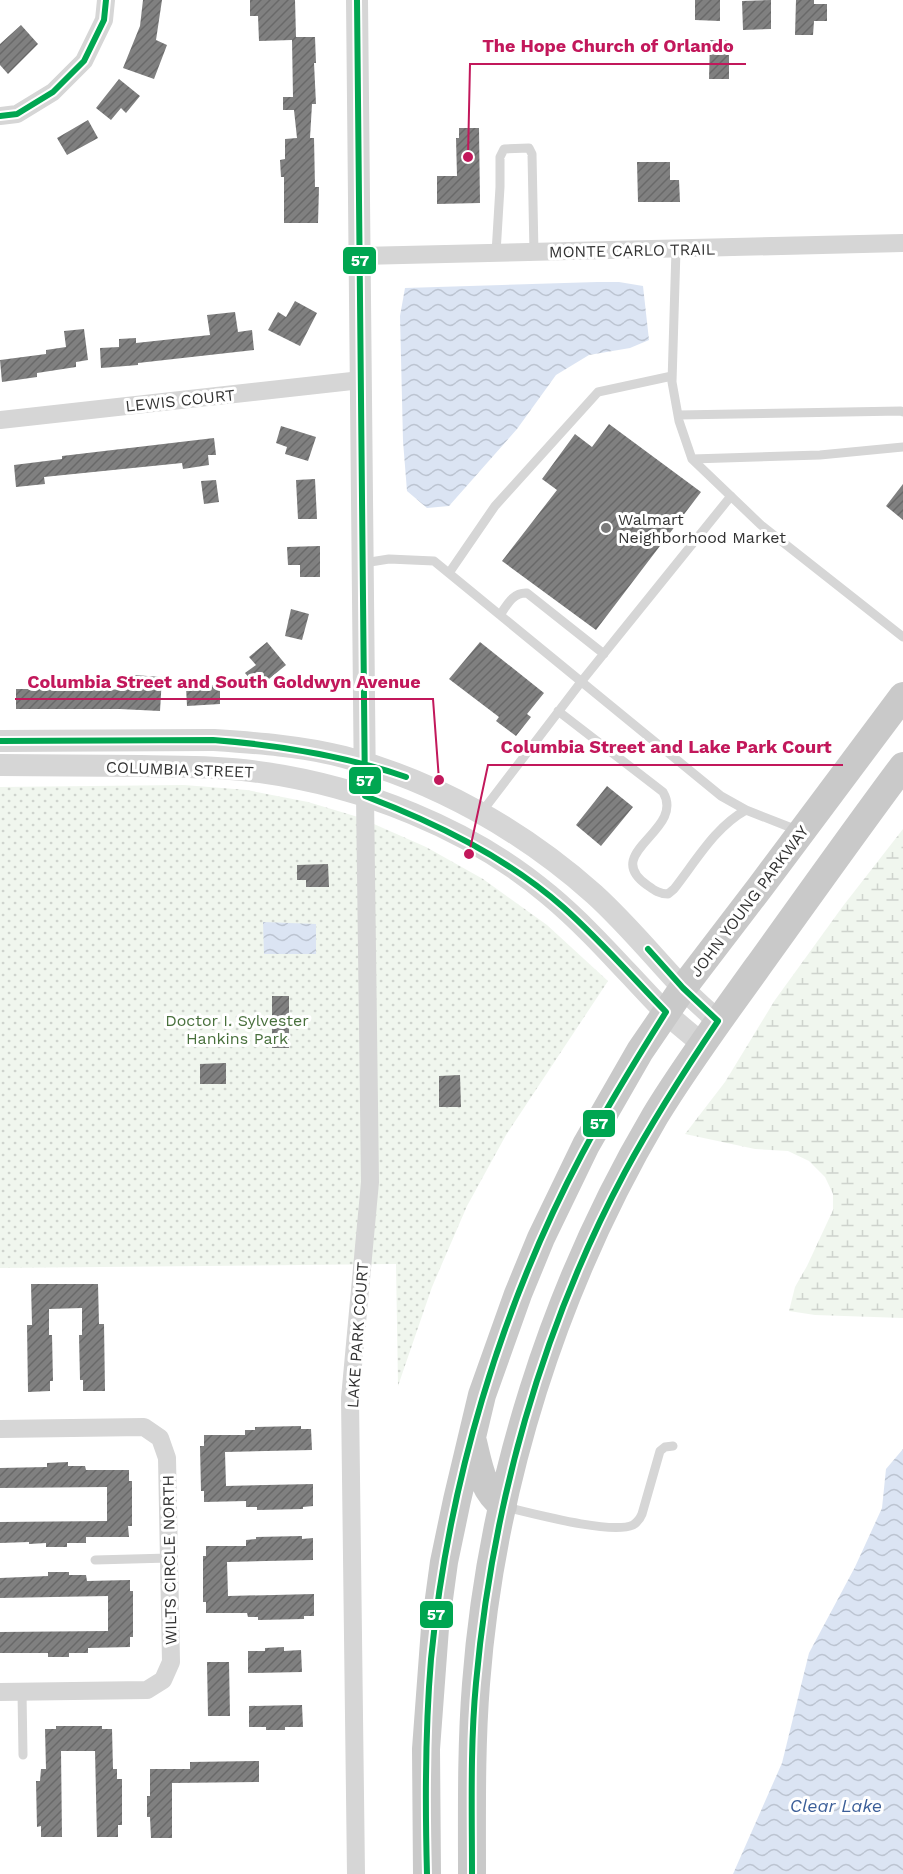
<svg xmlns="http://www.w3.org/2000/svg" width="903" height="1874" viewBox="0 0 903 1874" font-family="'Work Sans',sans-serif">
<defs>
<pattern id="wetland-marsh" width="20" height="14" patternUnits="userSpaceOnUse" patternTransform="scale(1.5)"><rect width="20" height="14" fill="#f0f6ee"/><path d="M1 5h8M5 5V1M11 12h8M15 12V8" fill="none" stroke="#ced3cd"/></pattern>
<pattern id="park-dots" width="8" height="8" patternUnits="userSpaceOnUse" patternTransform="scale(1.5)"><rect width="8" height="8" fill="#f0f6ee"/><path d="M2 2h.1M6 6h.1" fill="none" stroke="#ced3cd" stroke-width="1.8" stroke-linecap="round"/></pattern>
<pattern id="water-waves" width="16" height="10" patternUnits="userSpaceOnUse" patternTransform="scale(1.5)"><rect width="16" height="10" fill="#dbe4f3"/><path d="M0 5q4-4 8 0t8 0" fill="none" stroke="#bcc4d1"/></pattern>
<pattern id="building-hatch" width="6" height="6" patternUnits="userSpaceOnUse" patternTransform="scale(1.5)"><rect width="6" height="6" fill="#808080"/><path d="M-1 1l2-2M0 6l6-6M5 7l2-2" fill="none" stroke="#696969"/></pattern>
</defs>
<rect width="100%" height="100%" fill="#fff"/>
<path fill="url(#wetland-marsh)" d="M 903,829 L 903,1318 L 815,1315 L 789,1311 L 795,1287 L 807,1266 L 833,1210 L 833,1194 L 825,1177 L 809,1161 L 788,1151 L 755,1149 L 685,1134 L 725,1082 L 775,1000 L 843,906 Z"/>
<path fill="url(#park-dots)" d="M 184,785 L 247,790 L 308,802 L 358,817 L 426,847 L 483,879 L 547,925 L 608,981 L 506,1135 L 467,1206 L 432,1287 L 398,1386 L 396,1264 L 0,1268 L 0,787 Z"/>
<path fill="url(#water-waves)" d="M 597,282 L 619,282 L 643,286 L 649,340 L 630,348 L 589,355 L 556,375 L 517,429 L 449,506 L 427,508 L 407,491 L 403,441 L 400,316 L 405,288 Z
M 263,922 L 316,924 L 316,954 L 264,954 Z
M 903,1449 L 903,1874 L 733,1874 L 782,1763 L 809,1653 L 855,1567 L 882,1508 L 886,1469 Z"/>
<path fill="url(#building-hatch)" d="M 143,0 L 162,0 L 156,40 L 167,45 L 154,79 L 123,68 L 140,26 Z
M 250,0 L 295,0 L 296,37 L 315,37 L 316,63 L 314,63 L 316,104 L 312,104 L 310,138 L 314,138 L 315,187 L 319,187 L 318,223 L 284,223 L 284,177 L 281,177 L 280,160 L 285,159 L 285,139 L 297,138 L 294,110 L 283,110 L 283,97 L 293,97 L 292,40 L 259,41 L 258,16 L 250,16 Z
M 695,0 L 720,0 L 720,21 L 695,20 Z
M 771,0 L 771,29 L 743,30 L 742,1 Z
M 796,0 L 814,0 L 814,4 L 827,4 L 827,21 L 814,21 L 813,35 L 795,35 Z
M 21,25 L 38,44 L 8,74 L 0,65 L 0,44 Z
M 710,40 L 729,40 L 729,79 L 709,79 Z
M 119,79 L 140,96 L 126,113 L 121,108 L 111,120 L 96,108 Z
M 88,120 L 98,138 L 67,155 L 57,138 Z
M 459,128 L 479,128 L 480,203 L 437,204 L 437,176 L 457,176 L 456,138 L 459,138 Z
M 637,162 L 670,162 L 670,180 L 679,180 L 680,202 L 638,202 Z
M 295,301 L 317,313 L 300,346 L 268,330 L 278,312 L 286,317 Z
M 235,312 L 238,332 L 252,330 L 254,350 L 138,363 L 138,365 L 101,368 L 100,348 L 119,347 L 119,339 L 136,338 L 136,343 L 210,335 L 207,315 Z
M 84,329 L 88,360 L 76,362 L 76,367 L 37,373 L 37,377 L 2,382 L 0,360 L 46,354 L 46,350 L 66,347 L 64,331 Z
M 609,424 L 701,492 L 596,630 L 502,561 L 557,490 L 542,479 L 575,434 L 592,447 Z
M 281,426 L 316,437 L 308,461 L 285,454 L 287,447 L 276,443 Z
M 214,438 L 216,455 L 208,455 L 209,465 L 183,469 L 182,463 L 44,477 L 45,484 L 16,487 L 14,465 L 62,459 L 62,456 Z
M 315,479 L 317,519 L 298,519 L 296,480 Z
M 216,480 L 219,502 L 204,504 L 201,481 Z
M 903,484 L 903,520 L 886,506 Z
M 320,546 L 320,577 L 300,577 L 300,565 L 288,565 L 287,547 Z
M 291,609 L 309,614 L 302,640 L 285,636 Z
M 267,642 L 286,665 L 258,688 L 245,673 L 256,665 L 249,657 Z
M 480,642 L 544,693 L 527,714 L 531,717 L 516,736 L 496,721 L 499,717 L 449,679 Z
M 133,675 L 162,677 L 160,711 L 120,709 L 16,709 L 16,689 L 55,689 L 55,691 L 133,689 Z
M 220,685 L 220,704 L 187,706 L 186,687 Z
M 607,786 L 633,807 L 601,846 L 576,825 Z
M 328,864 L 329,887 L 306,887 L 306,880 L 297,880 L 297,865 Z
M 272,996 L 289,996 L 289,1048 L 272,1048 Z
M 226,1063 L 226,1084 L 200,1084 L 200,1064 Z
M 460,1075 L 461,1107 L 439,1107 L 439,1076 Z
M 31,1284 L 98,1284 L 99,1324 L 104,1324 L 105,1391 L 83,1391 L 83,1380 L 80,1380 L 79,1335 L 82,1335 L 82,1308 L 49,1309 L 49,1335 L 52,1335 L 53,1381 L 50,1381 L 50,1391 L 28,1392 L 27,1325 L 32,1325 Z
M 301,1426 L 301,1429 L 311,1429 L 312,1450 L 225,1452 L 226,1486 L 313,1484 L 313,1506 L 303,1507 L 303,1509 L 257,1510 L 257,1507 L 246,1507 L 246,1501 L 204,1502 L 204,1491 L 201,1491 L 200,1446 L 204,1446 L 204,1435 L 245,1435 L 245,1430 L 255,1430 L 255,1427 Z
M 68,1462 L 68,1466 L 85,1466 L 86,1470 L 129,1470 L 129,1481 L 132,1481 L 132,1526 L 128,1526 L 129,1537 L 86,1537 L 86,1543 L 67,1543 L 67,1547 L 46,1547 L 46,1543 L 29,1544 L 29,1542 L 0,1543 L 0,1522 L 107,1521 L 107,1487 L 0,1488 L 0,1468 L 47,1467 L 47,1463 Z
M 302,1536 L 302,1539 L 313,1538 L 313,1560 L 227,1562 L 228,1596 L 314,1594 L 314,1616 L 304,1616 L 304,1619 L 258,1620 L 258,1617 L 248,1617 L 247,1613 L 206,1613 L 206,1602 L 203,1602 L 203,1556 L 206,1556 L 206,1546 L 246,1546 L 246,1540 L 256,1539 L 256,1537 Z
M 48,1572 L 69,1572 L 69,1575 L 86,1575 L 87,1581 L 130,1580 L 130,1591 L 133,1591 L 133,1637 L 130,1637 L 130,1647 L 88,1648 L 88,1653 L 69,1653 L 69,1657 L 48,1657 L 48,1653 L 0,1653 L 0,1632 L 108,1631 L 108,1596 L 0,1598 L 0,1578 L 48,1576 Z
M 284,1647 L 284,1651 L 301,1650 L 302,1672 L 248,1673 L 248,1651 L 265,1651 L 265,1648 Z
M 207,1662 L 229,1662 L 230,1716 L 208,1716 Z
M 302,1705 L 303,1727 L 285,1727 L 285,1730 L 266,1730 L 266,1727 L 249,1727 L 249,1706 Z
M 56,1726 L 102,1726 L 102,1729 L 112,1729 L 113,1769 L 117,1769 L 117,1779 L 122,1779 L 122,1825 L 118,1825 L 118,1837 L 97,1837 L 95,1751 L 61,1751 L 62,1837 L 41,1837 L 41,1826 L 37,1827 L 36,1781 L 40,1781 L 41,1769 L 46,1769 L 45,1729 L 56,1729 Z
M 259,1761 L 259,1782 L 172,1783 L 172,1838 L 151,1838 L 150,1817 L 147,1817 L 147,1796 L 150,1796 L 150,1769 L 190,1769 L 190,1762 Z"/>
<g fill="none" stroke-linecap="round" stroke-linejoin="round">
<path stroke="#d6d6d6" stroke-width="9" d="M 676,250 L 672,382 L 679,421 L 692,459 L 761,525 L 903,637
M 496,253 L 500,187 L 500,157 L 504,149 L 529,148 L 532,154 L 534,253
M 678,415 L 901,411 L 903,412
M 692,459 L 820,455 L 903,447
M 364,563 L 389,559 L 434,561 L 721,796 L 746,810 L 797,830
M 449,573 L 495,506 L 598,392 L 672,376
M 500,615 C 507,605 513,592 527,593 L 604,654
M 558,711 L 663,792 C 686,831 600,852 647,885 C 654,890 659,894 668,894 L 674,889 C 696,861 715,827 746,810
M 481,813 L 581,682 L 731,496
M 505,1507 C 531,1513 611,1535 633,1525 C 638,1522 640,1519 642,1514 L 660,1451 L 665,1447 L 673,1446
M 95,1560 L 169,1558
M 22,1692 L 23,1755"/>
<path stroke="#d6d6d6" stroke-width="18" d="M 0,116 L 17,114 L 53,92 L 84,61 L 104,20 L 106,0
M 360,256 L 903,243
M 0,420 L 361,380
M 0,1429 L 144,1427 L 160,1438 L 167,1458 L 171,1662 L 163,1680 L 147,1690 L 0,1692
M 356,1874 L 350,1398 L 370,1182 L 365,796"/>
<path stroke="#d6d6d6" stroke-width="22" d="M 357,0 L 365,796
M 0,741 L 213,740 C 257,743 302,746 344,757 C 436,781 523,831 594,894 C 626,923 653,956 682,987 C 693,999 706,1010 718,1021
M 0,765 C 47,765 94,766 141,766 C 180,767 220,766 259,772 C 361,786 470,828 549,895 C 591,930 626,972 664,1011 C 676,1023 690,1033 702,1044"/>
<path stroke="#c9c9c9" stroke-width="28" d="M 473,1442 C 479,1466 482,1490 503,1506
M 427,1874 L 426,1749 L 435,1628 L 444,1562 L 457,1500 L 482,1395 L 518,1294 L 541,1238 L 586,1145 L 640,1051 L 683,988 L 761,886 L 903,696
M 472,1874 C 472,1811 471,1747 476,1684 C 491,1486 554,1287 655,1116 C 686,1065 721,1018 756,969 C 805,901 853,833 903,766"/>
<defs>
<path id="bus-1" d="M 357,0 L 365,796 C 436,823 506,857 563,907 C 600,940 632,977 666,1012 C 637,1058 608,1105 582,1154 C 500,1309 448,1485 431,1659 C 425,1731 425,1802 427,1874
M 0,116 L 17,114 L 53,92 L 84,61 L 104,20 L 106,0
M 0,741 L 213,740 C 279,745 343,755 406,777
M 472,1874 C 472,1811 470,1747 476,1683 C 492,1506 541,1329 625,1172 C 653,1120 685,1070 718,1021 L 683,988 L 648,949"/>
</defs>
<use href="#bus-1" stroke="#fff" stroke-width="10"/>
<use href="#bus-1" stroke="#00a651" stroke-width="6"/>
</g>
<circle fill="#7a7a7a" stroke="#fff" stroke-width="2" cx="606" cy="528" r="6"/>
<g text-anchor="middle" stroke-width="6" stroke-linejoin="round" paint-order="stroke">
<g font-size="16" fill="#323232" stroke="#fff">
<text transform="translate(632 250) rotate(-1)" y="6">MONTE CARLO TRAIL</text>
<text transform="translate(180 400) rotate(-6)" y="6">LEWIS COURT</text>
<text transform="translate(180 769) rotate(2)" y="6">COLUMBIA STREET</text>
<text transform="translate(749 901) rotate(-53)" y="6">JOHN YOUNG PARKWAY</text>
<text transform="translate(357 1335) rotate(-86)" y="6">LAKE PARK COURT</text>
<text transform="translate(169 1560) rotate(-91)" y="6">WILTS CIRCLE NORTH</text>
</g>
<g font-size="16" fill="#323232" stroke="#fff" text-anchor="start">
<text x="618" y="525">Walmart<tspan x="618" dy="18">Neighborhood Market</tspan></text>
</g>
<g font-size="16" fill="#48703c" stroke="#fff">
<text x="237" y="1026">Doctor I. Sylvester<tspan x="237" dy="18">Hankins Park</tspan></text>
</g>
<g font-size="18" font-style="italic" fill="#3b5e98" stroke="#fff">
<text x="836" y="1812">Clear Lake</text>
</g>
</g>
<path fill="none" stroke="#c2185b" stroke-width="2" d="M468 157L470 64H746M439 780L433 699H15M469 854L488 765H843"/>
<g fill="#c2185b" stroke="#fff" stroke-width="2">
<circle cx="468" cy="157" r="6"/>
<circle cx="439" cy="780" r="6"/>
<circle cx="469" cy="854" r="6"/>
</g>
<g font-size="18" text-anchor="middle" font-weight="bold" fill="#c2185b" stroke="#fff" stroke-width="6" stroke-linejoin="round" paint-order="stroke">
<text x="608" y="52">The Hope Church of Orlando</text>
<text x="224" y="688">Columbia Street and South Goldwyn Avenue</text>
<text x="666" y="753">Columbia Street and Lake Park Court</text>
</g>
<g stroke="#fff" stroke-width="2">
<rect x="342" y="246" width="35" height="29" rx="6" fill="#00a651"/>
<rect x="348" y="766" width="34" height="29" rx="6" fill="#00a651"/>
<rect x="582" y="1109" width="34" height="29" rx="6" fill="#00a651"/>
<rect x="419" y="1600" width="35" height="29" rx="6" fill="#00a651"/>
</g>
<g font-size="16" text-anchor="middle" font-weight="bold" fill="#fff">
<text x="360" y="266">57</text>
<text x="365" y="786">57</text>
<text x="599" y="1129">57</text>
<text x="436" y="1620">57</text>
</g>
</svg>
